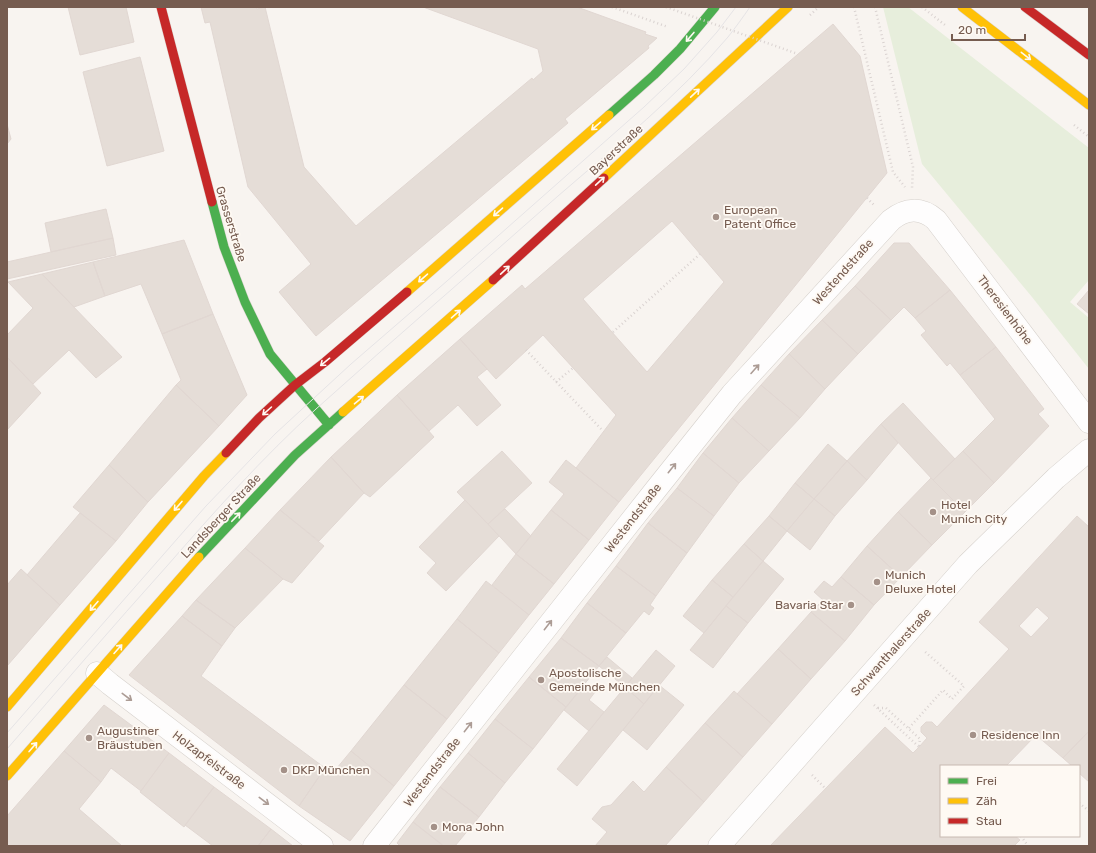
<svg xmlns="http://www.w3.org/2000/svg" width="1096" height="853" viewBox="0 0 1096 853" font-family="Rubik,sans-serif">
<rect width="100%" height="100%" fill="#f8f4f0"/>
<path fill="#e7eedc" d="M 883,7 L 908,7 L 1089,148 L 1089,280 L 1070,302 L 1089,318 L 1089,369 L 1032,297 L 922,164 Z"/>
<path fill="#e5ddd7" stroke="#e1d7d2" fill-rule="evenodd" d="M 68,7 L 126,7 L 134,42 L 80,55 Z
M 201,7 L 256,7 L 257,9 L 265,7 L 304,167 L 356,226 L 532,78 L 533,80 L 543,71 L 538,49 L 423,7 L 577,7 L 646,32 L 645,34 L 657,38 L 648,46 L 649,48 L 565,119 L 568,123 L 316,336 L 279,292 L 311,264 L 248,187 L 210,22 L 205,23 Z
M 833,24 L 860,56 L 887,173 L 619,502 L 576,468 L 616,415 L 543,335 L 496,379 L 460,339 L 522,285 L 525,289 ZM 672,221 L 724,282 L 647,372 L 583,299 Z
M 140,57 L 164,151 L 107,166 L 83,72 Z
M 7,124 L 11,139 L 7,144 Z
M 106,209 L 113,238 L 51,252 L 45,223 Z
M 113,238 L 116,255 L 7,279 L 7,262 Z
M 184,240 L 213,314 L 162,334 L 141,284 L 105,296 L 93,262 Z
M 894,243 L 909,243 L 950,290 L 915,318 L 904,307 L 891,320 L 855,286 Z
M 93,262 L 105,296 L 74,307 L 42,274 Z
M 42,274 L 122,357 L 96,378 L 69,350 L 33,384 L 7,357 L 7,335 L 33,308 L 8,282 Z
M 855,286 L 891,320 L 858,354 L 822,320 Z
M 950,290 L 996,347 L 960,375 L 950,363 L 947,366 L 921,335 L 926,331 L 915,318 Z
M 1089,290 L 1089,314 L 1077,304 Z
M 213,314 L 247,395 L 219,426 L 176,385 L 181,380 L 162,334 Z
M 822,320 L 858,354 L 825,389 L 789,354 Z
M 460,339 L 487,369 L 477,377 L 501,405 L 477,426 L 458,405 L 429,431 L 397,395 Z
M 996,347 L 1044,409 L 1038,414 L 1049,426 L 994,483 L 963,451 L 995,419 L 960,375 Z
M 789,354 L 825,389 L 800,418 L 761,385 Z
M 7,357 L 41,393 L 7,430 Z
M 176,385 L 219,426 L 148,502 L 109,465 Z
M 761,385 L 800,418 L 769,451 L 732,418 Z
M 397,395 L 434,437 L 370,497 L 364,493 L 331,457 Z
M 903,403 L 955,459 L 933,480 L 881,424 Z
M 732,418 L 769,451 L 739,483 L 703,453 Z
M 881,424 L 898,443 L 867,480 L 847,461 Z
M 828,444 L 847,461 L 814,499 L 795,483 Z
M 502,451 L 532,483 L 488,524 L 457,492 Z
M 963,451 L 994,483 L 965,512 L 933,480 Z
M 703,453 L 739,483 L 714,516 L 677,488 Z
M 331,457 L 364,493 L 319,541 L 280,510 Z
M 566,460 L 619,502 L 589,540 L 551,510 L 564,494 L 549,482 Z
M 847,461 L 867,480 L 835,516 L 814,499 Z
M 109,465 L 148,502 L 116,541 L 73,507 Z
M 931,478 L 965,512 L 932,545 L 898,512 Z
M 795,483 L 814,499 L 787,531 L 769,516 Z
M 677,488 L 714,516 L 687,553 L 648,523 Z
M 814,499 L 835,516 L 810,550 L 787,531 Z
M 465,500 L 499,536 L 446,591 L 427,573 L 436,563 L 419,547 Z
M 505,509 L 531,536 L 516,554 L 488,524 Z
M 280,510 L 324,546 L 292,583 L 283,579 L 245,548 Z
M 551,510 L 589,540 L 554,584 L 516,554 Z
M 898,512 L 932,545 L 901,577 L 867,546 Z
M 80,513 L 116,541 L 60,605 L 27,575 Z
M 769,516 L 787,531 L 763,561 L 744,544 Z
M 1077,516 L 1089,527 L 1089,731 L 1063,758 L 1036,735 L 1006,766 L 941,766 L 941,836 L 1015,836 L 1020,840 L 1014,846 L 770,846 L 885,727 L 913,753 L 919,747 L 927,738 L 921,732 L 921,727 L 926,722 L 932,722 L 937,727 L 1009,649 L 979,622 Z
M 648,523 L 687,553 L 656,596 L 616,566 Z
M 744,544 L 763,561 L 733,597 L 712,580 Z
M 867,546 L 901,577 L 874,605 L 841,577 Z
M 245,548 L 283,579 L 235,628 L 196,600 Z
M 516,554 L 554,584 L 529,615 L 492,585 Z
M 763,561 L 784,579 L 748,623 L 726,606 Z
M 616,566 L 656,596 L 650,605 L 654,608 L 649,615 L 644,611 L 626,633 L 587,603 Z
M 21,569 L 60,605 L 7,666 L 7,585 Z
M 841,577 L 874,605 L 845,641 L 811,612 L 823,600 L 814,592 L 824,581 L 832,587 Z
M 712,580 L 733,597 L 704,633 L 683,616 Z
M 486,581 L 529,615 L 499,653 L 457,619 Z
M 196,600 L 235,628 L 222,646 L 182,616 Z
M 587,603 L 626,633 L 599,666 L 561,638 Z
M 726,606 L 748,623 L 713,668 L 690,650 Z
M 1037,607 L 1049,618 L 1031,637 L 1019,626 Z
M 811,612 L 845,641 L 811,679 L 778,649 Z
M 182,616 L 222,646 L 201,676 L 325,768 L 299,806 L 129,675 Z
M 457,619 L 499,653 L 447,719 L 404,685 Z
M 561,638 L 599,666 L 566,707 L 529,677 Z
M 778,649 L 811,679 L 772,724 L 737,694 Z
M 656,650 L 675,666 L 644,704 L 625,687 Z
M 607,657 L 632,678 L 625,687 L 599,666 Z
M 529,677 L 566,707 L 533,749 L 495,719 Z
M 585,684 L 595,692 L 589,700 L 604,712 L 589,731 L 564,710 Z
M 404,685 L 447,719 L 394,786 L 351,751 Z
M 659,685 L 684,705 L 647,750 L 623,730 Z
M 625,687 L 644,704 L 577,786 L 557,769 Z
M 734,691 L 772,724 L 743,757 L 705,723 Z
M 104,705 L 169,753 L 141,791 L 111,768 L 101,782 L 64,751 Z
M 495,719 L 533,749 L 505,783 L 468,753 Z
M 705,723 L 743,757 L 704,802 L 666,767 Z
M 1089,731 L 1089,782 L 1079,773 L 1079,766 L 1072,766 L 1063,758 Z
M 64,751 L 101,782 L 79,809 L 122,846 L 7,846 L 7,816 Z
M 351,751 L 394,786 L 350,841 L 299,806 L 325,768 L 332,774 Z
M 169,753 L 214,787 L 184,827 L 140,792 Z
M 468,753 L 505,783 L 479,817 L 440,787 Z
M 666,767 L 704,802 L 665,846 L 595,846 L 607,832 L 592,819 L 602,807 L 611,805 L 633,781 L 644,792 Z
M 214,787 L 271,829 L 258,846 L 213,846 L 185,825 Z
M 440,787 L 479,817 L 455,846 L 444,846 L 413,822 Z
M 413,822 L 442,845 L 441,846 L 400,846 L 397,843 Z
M 271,829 L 293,846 L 258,846 Z"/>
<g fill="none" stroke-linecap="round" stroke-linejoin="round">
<defs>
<path id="street" d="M 97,673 L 110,684 L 322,846
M 374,846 L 657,488 L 732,394 L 891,220 C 906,208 921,207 936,220 L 1089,422
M 719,846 L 968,564 L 1056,478 L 1089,450"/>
<path id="fast" d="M 609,115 L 654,75 L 680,49 L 715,7
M 212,202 L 224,247 L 245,302 L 270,354 L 329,425
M 199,557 L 295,455 L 343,412"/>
<path id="slow" d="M 962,7 L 1089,105
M 604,178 L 788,7
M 407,292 L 609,115
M 343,412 L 493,280
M 7,707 L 204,476 L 226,453
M 7,776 L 199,557"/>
<path id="jam" d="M 161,7 L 212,202
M 1025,7 L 1089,55
M 493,280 L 604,178
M 226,453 L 259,418 L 295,385 L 325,362 L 407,292"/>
</defs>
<use href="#street" stroke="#d5d0cb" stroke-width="23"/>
<use href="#fast" stroke="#d8d1cc" stroke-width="10"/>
<use href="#slow" stroke="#d8d1cc" stroke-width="10"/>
<use href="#jam" stroke="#d8d1cc" stroke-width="10"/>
<path stroke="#dad3d1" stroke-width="2.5" stroke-dasharray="1 3" stroke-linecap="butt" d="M 612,7 L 668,27
M 854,7 L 893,172 L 905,187
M 875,7 L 913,167 L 912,188
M 922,7 L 945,25
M 810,15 L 819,7
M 1074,125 L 1089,137
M 867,198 L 874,205
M 613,332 L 700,254
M 526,350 L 603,431
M 556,382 L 573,368
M 874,705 L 919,747
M 878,708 L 886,708 L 920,739 L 919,747
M 909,728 L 943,690 L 952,699 L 964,686 L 923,650
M 812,775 L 826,789
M 1079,803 L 1089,811
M 1021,836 L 1028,846"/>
<use href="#street" stroke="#fefdfd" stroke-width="22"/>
<use href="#fast" stroke="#4caf50" stroke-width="9"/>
<use href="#slow" stroke="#ffc107" stroke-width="9"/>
<use href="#jam" stroke="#c62828" stroke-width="9"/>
<path stroke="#e6e4e6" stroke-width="1" d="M 7,733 L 206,506 L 275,434 L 351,364 L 447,281 L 644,107 L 684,69 L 717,32 L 736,7
M 7,749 C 60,688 113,626 167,566 C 214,512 263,457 316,409 C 396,337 478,267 558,196 C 617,145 678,96 728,37 C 736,27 743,17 750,7"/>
<path stroke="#dad3d1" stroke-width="2.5" stroke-dasharray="1 3" stroke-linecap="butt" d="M 666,7 L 798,54"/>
</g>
<defs><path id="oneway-shaft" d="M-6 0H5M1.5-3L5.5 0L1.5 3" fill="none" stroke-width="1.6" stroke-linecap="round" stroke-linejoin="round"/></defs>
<g stroke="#fef9f3">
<use href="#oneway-shaft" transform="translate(690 37) rotate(131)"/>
<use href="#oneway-shaft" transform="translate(1026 56) rotate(38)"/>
<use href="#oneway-shaft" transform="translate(695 93) rotate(-43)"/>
<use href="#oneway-shaft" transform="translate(596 126) rotate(139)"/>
<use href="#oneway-shaft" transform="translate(600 181) rotate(-43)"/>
<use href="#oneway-shaft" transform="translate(498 212) rotate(139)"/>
<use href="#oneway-shaft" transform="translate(505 270) rotate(-43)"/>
<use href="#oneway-shaft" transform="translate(423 278) rotate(139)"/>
<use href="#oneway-shaft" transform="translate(456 314) rotate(-41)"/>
<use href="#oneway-shaft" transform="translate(325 362) rotate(141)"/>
<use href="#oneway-shaft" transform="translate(359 400) rotate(-40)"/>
<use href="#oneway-shaft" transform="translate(267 411) rotate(138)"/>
<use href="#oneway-shaft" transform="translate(178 506) rotate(131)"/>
<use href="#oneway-shaft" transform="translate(236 517) rotate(-46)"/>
<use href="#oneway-shaft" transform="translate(94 606) rotate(131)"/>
<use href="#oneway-shaft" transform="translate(118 649) rotate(-48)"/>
<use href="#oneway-shaft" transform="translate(33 747) rotate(-49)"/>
</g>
<g stroke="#ac9c95">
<use href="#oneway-shaft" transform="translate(755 369) rotate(-48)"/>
<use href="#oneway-shaft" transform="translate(672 468) rotate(-51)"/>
<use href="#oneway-shaft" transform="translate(548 625) rotate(-52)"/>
<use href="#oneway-shaft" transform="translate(127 697) rotate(37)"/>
<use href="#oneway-shaft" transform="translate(468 727) rotate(-52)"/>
<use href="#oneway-shaft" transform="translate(264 801) rotate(37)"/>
</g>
<g fill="#a49188" stroke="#fef9f3" stroke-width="1.5">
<circle cx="716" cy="217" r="4"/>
<circle cx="933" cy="512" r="4"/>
<circle cx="877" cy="582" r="4"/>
<circle cx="851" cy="605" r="4"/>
<circle cx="541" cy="680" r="4"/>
<circle cx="973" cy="735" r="4"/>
<circle cx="89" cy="738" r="4"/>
<circle cx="284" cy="770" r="4"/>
<circle cx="434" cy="827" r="4"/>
</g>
<g text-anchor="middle" stroke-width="3.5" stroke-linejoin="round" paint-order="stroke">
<g font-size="12" fill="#765c50" stroke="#fef9f3">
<text transform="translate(616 150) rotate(-43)" y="4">Bayerstraße</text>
<text transform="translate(231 224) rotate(73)" y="4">Grasserstraße</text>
<text transform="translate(843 272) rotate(-48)" y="4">Westendstraße</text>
<text transform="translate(1005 310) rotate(53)" y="4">Theresienhöhe</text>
<text transform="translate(221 516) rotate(-47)" y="4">Landsberger Straße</text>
<text transform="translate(633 518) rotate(-52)" y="4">Westendstraße</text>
<text transform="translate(891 652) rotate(-48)" y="4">Schwanthalerstraße</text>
<text transform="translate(209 760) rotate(37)" y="4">Holzapfelstraße</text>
<text transform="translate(432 772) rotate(-52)" y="4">Westendstraße</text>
</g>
<g font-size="12" fill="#765c50" stroke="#fef9f3" text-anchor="start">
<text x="724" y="214">European<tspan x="724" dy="14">Patent Office</tspan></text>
<text x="941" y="509">Hotel<tspan x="941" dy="14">Munich City</tspan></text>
<text x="885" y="579">Munich<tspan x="885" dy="14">Deluxe Hotel</tspan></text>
<text x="843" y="609" text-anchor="end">Bavaria Star</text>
<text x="549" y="677">Apostolische<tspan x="549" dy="14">Gemeinde München</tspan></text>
<text x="97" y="735">Augustiner<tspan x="97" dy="14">Bräustuben</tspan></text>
<text x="981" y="739">Residence Inn</text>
<text x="292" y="774">DKP München</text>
<text x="442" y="831">Mona John</text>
</g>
</g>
<rect width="1096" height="853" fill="none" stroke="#765c50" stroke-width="16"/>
<rect x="940" y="765" width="140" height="72" fill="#fef9f3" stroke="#c8bab2"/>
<rect x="948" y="778" width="20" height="6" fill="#4caf50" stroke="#c8bab2"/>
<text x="976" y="785" font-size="12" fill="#765c50">Frei</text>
<rect x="948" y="798" width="20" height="6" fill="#ffc107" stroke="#c8bab2"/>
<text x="976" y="805" font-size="12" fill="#765c50">Zäh</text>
<rect x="948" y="818" width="20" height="6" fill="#c62828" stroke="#c8bab2"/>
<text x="976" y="825" font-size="12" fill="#765c50">Stau</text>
<path d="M952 34v6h73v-6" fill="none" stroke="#765c50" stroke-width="2"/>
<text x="958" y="34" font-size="12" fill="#765c50" stroke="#fef9f3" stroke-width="3" paint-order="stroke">20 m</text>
</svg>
